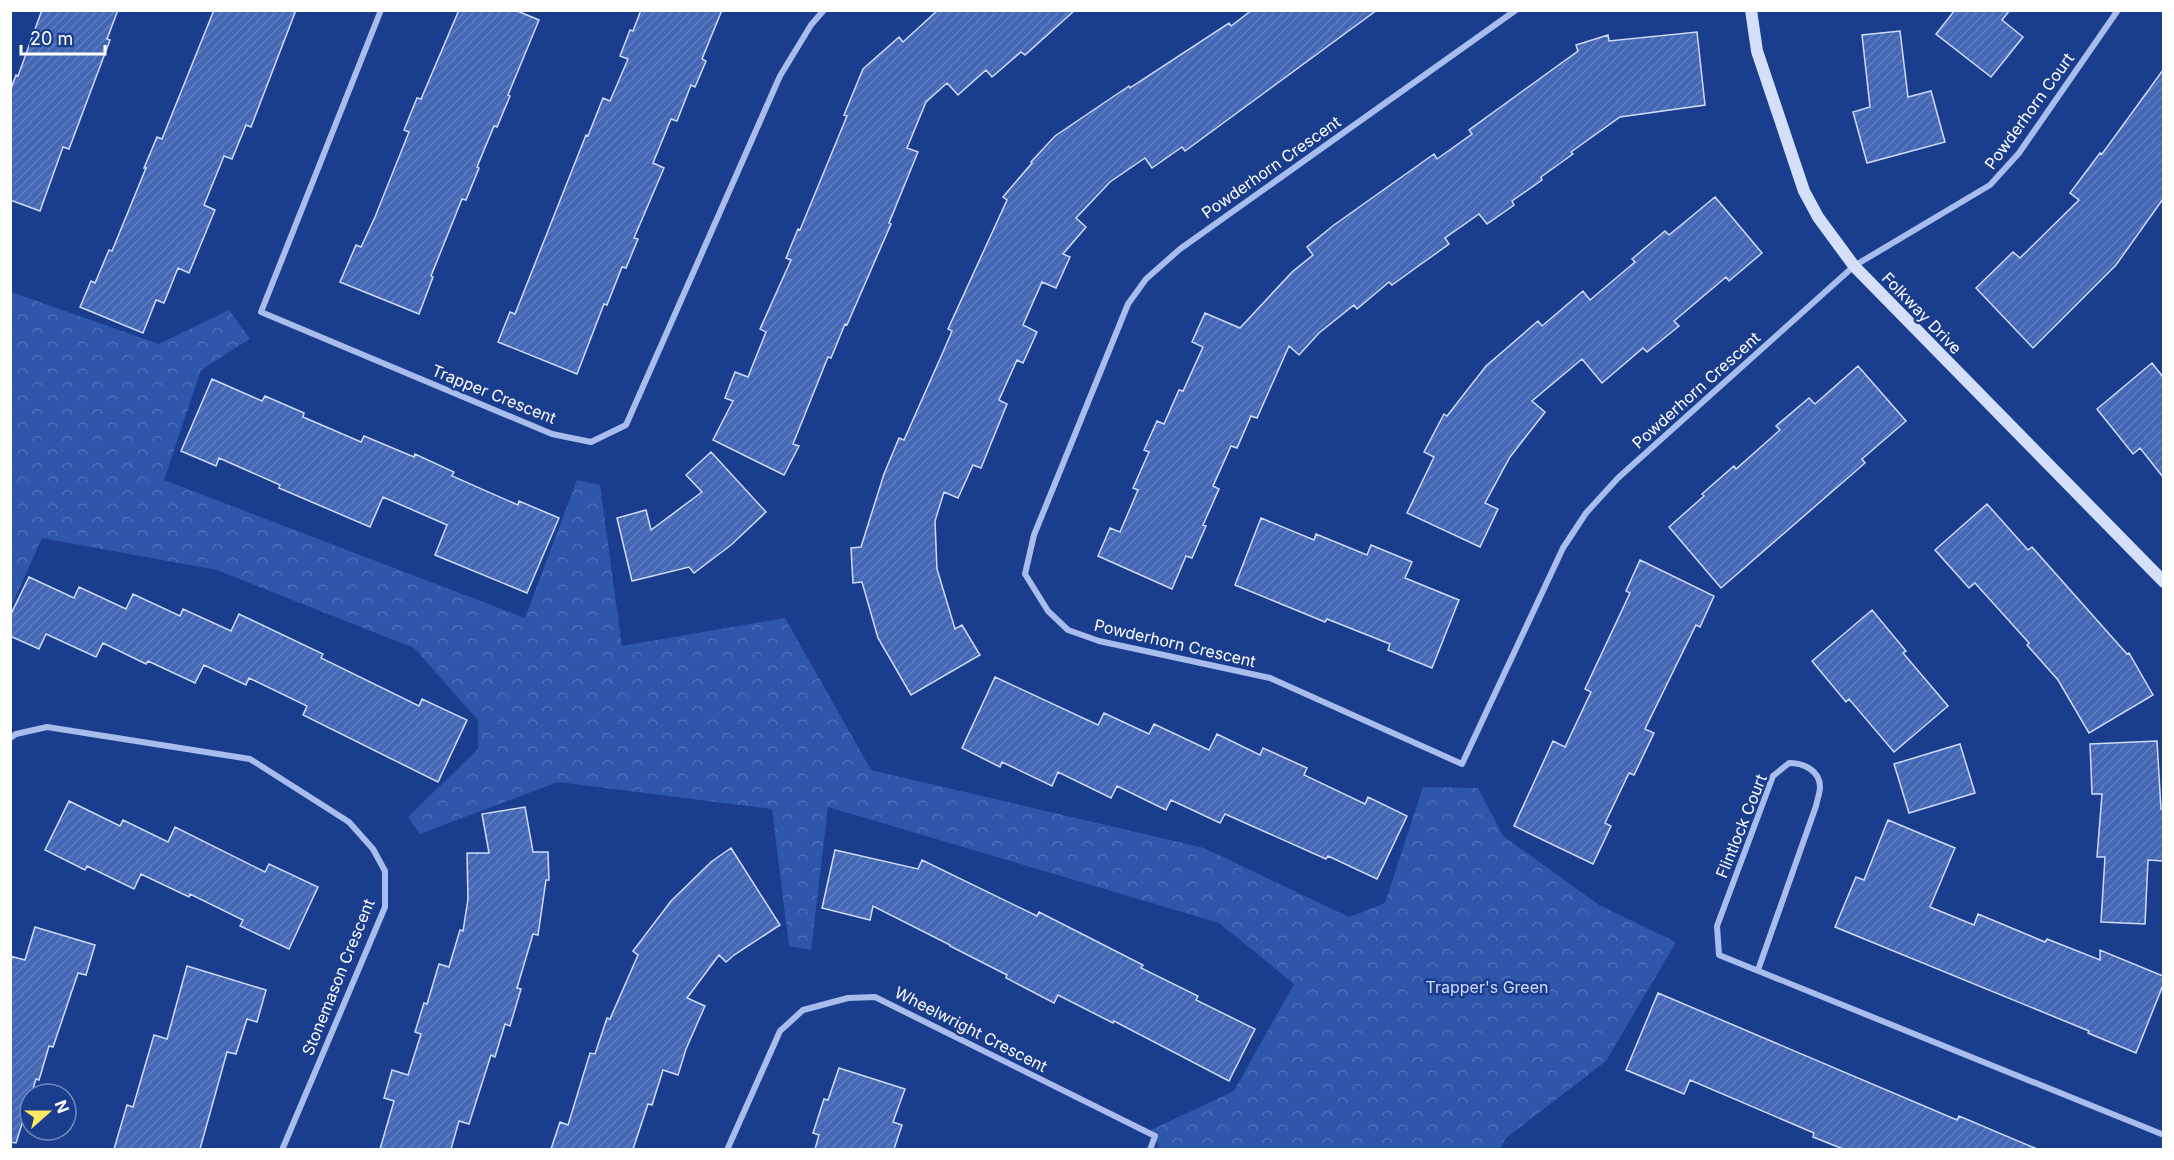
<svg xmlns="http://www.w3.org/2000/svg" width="2174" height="1160" viewBox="0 0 2174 1160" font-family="Inter,sans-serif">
<defs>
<pattern id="forest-crowns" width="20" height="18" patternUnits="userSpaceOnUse" patternTransform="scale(1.5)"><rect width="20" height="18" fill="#2e56ab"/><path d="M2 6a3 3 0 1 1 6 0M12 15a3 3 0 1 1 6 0" fill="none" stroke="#4d6fb8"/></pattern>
<pattern id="building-hatch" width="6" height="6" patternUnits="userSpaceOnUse" patternTransform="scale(1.5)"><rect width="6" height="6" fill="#4467b5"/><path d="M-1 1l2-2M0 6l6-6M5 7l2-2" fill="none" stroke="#607ec0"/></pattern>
</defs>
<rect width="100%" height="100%" fill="#1b3d8d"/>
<path fill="url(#forest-crowns)" d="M 11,292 L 159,344 L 229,310 L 250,339 L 201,370 L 164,480 L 525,618 L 577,480 L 600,485 L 622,646 L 785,618 L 871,770 L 1204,848 L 1349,917 L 1385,903 L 1423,787 L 1478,788 L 1503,836 L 1599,905 L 1676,942 L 1606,1061 L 1505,1139 L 1500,1149 L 1160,1149 L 1151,1130 L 1234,1091 L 1294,984 L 1219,923 L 828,807 L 811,950 L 789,946 L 772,809 L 558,782 L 420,834 L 408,817 L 478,749 L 478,720 L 414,648 L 217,570 L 42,538 L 11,607 Z"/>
<path fill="url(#building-hatch)" stroke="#cedbfa" stroke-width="1.5" d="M 42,10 L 118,10 L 107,39 L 110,40 L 69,149 L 63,147 L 40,211 L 10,200 L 10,91 L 16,75 L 18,76 Z
M 214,10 L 296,10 L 251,127 L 246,125 L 232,159 L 224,156 L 204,205 L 215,210 L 189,273 L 178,268 L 164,303 L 156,300 L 143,333 L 80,307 L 91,281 L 95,283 L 109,250 L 112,251 L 146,168 L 144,168 L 157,137 L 162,139 Z
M 459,10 L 515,10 L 539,20 L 508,95 L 510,96 L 497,127 L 494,126 L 477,167 L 479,168 L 466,200 L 462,199 L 431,276 L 433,277 L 419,314 L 340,282 L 356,245 L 361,247 L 375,217 L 409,132 L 404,130 L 417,98 L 421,99 Z
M 641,10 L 722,10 L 702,59 L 706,61 L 695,87 L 691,85 L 677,121 L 671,119 L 653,163 L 664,168 L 634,238 L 638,239 L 626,268 L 622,267 L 607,305 L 604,304 L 577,374 L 498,342 L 510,312 L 515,314 L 586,135 L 588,136 L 603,98 L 610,101 L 628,59 L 620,56 L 630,30 L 633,31 Z
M 938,10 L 1075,10 L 1025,55 L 1021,52 L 992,77 L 986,70 L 958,95 L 947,83 L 926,102 L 907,148 L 918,152 L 889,223 L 891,224 L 847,325 L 845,324 L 831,358 L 828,357 L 793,444 L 799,446 L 784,475 L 713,440 L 733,401 L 725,398 L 735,372 L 748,377 L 766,332 L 760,329 L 791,260 L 786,258 L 798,229 L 800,230 L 847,116 L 844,115 L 863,69 L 899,37 L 903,42 Z
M 1252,10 L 1377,10 L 1185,151 L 1182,147 L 1152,168 L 1145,158 L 1110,182 L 1076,218 L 1086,227 L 1063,254 L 1070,257 L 1056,288 L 1042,282 L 1023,325 L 1037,332 L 1023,363 L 1017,360 L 999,400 L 1007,404 L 981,468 L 973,465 L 958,498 L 944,492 L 935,521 L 937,569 L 955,629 L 962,625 L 980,655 L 911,695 L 878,638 L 862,582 L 853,583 L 851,548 L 861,547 L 884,474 L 899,438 L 904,440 L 943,352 L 952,331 L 948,329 L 1007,200 L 1003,197 L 1032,163 L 1031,162 L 1055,136 L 1129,86 L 1130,88 L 1229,23 L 1231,26 Z
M 1955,10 L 2010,10 L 2002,20 L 2023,37 L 1991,77 L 1936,34 Z
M 1900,31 L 1908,97 L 1931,91 L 1945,142 L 1867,163 L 1853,112 L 1870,107 L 1862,35 Z
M 1697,32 L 1705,105 L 1620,117 L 1571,152 L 1573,154 L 1541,177 L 1542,180 L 1512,201 L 1514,205 L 1487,224 L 1479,214 L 1445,238 L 1449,244 L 1417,267 L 1392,285 L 1389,282 L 1357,309 L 1354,305 L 1319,333 L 1299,355 L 1289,346 L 1257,418 L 1251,416 L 1237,448 L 1231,446 L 1213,486 L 1219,489 L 1203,525 L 1206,526 L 1192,558 L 1186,556 L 1172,589 L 1098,556 L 1110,528 L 1120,532 L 1138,490 L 1133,488 L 1149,452 L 1144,450 L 1157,421 L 1164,424 L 1179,390 L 1183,391 L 1203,347 L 1192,342 L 1205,313 L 1240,328 L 1292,272 L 1313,255 L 1307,247 L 1334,225 L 1434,154 L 1437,159 L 1472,134 L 1469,130 L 1578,51 L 1576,45 L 1608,35 L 1609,41 Z
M 2163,70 L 2163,199 L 2116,265 L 2033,348 L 1976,288 L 2013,252 L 2020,258 L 2079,200 L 2070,193 L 2100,153 L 2102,154 Z
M 1715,197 L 1762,253 L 1729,281 L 1726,277 L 1674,321 L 1679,326 L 1647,352 L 1643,348 L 1602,383 L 1582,359 L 1532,401 L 1545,412 L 1510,457 L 1485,503 L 1498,509 L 1480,547 L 1407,513 L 1434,457 L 1424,452 L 1444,414 L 1447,416 L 1486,366 L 1538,321 L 1542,326 L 1583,291 L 1590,300 L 1635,262 L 1632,259 L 1665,231 L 1669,235 Z
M 2152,363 L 2163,377 L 2163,477 L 2140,448 L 2133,454 L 2097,409 Z
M 1858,366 L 1906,421 L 1862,459 L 1865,463 L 1721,588 L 1669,527 L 1704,496 L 1702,494 L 1734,466 L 1736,469 L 1780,430 L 1776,426 L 1809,398 L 1815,404 Z
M 212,379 L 262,401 L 265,396 L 304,413 L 303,417 L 361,442 L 364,436 L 414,457 L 415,454 L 454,472 L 452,476 L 518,505 L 519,501 L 559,518 L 527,593 L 435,555 L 447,525 L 383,497 L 370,527 L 279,488 L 280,485 L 219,458 L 216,466 L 181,451 Z
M 711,452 L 766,512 L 731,545 L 694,573 L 689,567 L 632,581 L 617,518 L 646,510 L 651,530 L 702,492 L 686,475 Z
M 1987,504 L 2028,550 L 2032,547 L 2127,654 L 2129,653 L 2153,695 L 2089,733 L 2058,680 L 2027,645 L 2029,643 L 1975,583 L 1969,588 L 1935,550 Z
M 1261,518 L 1314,540 L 1316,534 L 1367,555 L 1371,545 L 1412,562 L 1405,578 L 1459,600 L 1432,668 L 1388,650 L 1390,644 L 1327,619 L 1325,622 L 1235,585 Z
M 1640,560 L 1714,596 L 1700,627 L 1696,625 L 1645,729 L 1654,733 L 1634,775 L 1629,773 L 1605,823 L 1611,826 L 1593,864 L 1514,826 L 1553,741 L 1565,747 L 1591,692 L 1585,689 L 1630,593 L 1626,591 Z
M 29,577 L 74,598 L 79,587 L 126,609 L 133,594 L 180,616 L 183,609 L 231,631 L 239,614 L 323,654 L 321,658 L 419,706 L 422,699 L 467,720 L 438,782 L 303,715 L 307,706 L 249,678 L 246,685 L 204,665 L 195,683 L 148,661 L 146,664 L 103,643 L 96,657 L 46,634 L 39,649 L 10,636 L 10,616 Z
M 1872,610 L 1906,651 L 1903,653 L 1948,706 L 1894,752 L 1849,699 L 1846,702 L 1812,661 Z
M 995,677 L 1098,725 L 1104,713 L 1149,734 L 1154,724 L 1209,750 L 1217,734 L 1260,755 L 1263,748 L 1307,768 L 1304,775 L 1365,804 L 1368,797 L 1407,816 L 1377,879 L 1328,856 L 1326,859 L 1225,814 L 1220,823 L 1171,800 L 1166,810 L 1117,786 L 1111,798 L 1058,772 L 1052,786 L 1002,762 L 1000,767 L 962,748 Z
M 2157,741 L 2161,809 L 2163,809 L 2163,861 L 2148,860 L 2145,924 L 2101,922 L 2105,857 L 2097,857 L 2102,794 L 2092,794 L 2090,744 Z
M 1960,744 L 1975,793 L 1909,813 L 1894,764 Z
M 69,801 L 120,826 L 123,820 L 168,842 L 175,827 L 265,872 L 269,864 L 318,887 L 289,949 L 240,926 L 243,920 L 190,894 L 189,897 L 141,874 L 134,889 L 87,866 L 85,870 L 45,850 Z
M 525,807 L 533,852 L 548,852 L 549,880 L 546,880 L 538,935 L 533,934 L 517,988 L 521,989 L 510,1026 L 505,1024 L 495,1057 L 491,1055 L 469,1124 L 459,1121 L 451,1149 L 380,1149 L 394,1101 L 384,1098 L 392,1070 L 408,1075 L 421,1034 L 415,1032 L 424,1003 L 427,1004 L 439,964 L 449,967 L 460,930 L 463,931 L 468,899 L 467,853 L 489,853 L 482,814 Z
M 1888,820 L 1955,848 L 1930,907 L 1974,925 L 1978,914 L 2045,942 L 2047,939 L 2100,960 L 2100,950 L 2163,976 L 2163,985 L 2136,1053 L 2088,1033 L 2089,1031 L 1835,927 L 1856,877 L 1864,880 Z
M 731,848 L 780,925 L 734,955 L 726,962 L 719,955 L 687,998 L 705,1006 L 686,1049 L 678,1075 L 663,1070 L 652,1105 L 648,1104 L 633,1149 L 551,1149 L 560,1122 L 568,1125 L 590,1053 L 595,1054 L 607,1018 L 610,1019 L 638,955 L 633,951 L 671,901 L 711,862 Z
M 835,850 L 918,869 L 922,860 L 1037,916 L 1039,912 L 1088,937 L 1143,965 L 1141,968 L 1198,996 L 1196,1000 L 1255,1029 L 1229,1081 L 1114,1021 L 1113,1023 L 1058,995 L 1054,1003 L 1006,978 L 1007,975 L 950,946 L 950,945 L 873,906 L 870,920 L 822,908 Z
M 35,927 L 95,945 L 86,975 L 78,973 L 53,1047 L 49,1046 L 39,1080 L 36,1079 L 16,1143 L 10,1142 L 10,956 L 25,960 Z
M 187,966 L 266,990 L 257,1022 L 247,1019 L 236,1054 L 227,1052 L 200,1149 L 114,1149 L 127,1105 L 133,1107 L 154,1035 L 167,1039 Z
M 1658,993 L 1957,1120 L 1959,1116 L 2037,1149 L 1843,1149 L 1813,1137 L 1814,1133 L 1690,1080 L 1684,1094 L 1626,1070 Z
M 839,1068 L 905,1089 L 893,1122 L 902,1125 L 894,1149 L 815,1149 L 819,1135 L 813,1133 L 824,1099 L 828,1100 Z"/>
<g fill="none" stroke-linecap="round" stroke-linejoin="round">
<path stroke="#a8bded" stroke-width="6" d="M 381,10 L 261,312 L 552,434 L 591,442 L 626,425 L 780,76 L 811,25 L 824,10
M 1516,10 L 1180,249 L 1146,279 L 1128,304 L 1034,535 L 1025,574 L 1048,611 L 1068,630 L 1099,641 L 1270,678 L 1462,764 L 1563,548 L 1586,513 L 1618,478 L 1854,266 L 1990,185 L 2019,153 L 2118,10
M 10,738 L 16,734 L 47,727 L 250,759 L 349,822 L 373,849 L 385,871 L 385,907 L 282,1150
M 1758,970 L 1816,806 C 1817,800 1820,793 1820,787 C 1820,770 1803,763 1789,763 L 1773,776 L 1717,926 L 1719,955 L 2164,1135
M 727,1150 L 780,1031 L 803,1010 L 848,998 L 875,997 L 1155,1136 L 1150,1150"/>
<path stroke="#d4dffa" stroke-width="12" d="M 1751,10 L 1757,51 L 1804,191 L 1818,217 L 1854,266 L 2164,582"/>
</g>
<g text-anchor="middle" stroke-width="5" stroke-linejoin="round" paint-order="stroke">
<g font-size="16" fill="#fff" stroke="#1b3d8d">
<text transform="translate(2029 111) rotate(-54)" y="6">Powderhorn Court</text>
<text transform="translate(1271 167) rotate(-35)" y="6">Powderhorn Crescent</text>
<text transform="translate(1922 313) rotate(46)" y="6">Folkway Drive</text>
<text transform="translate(1696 390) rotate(-42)" y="6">Powderhorn Crescent</text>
<text transform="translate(494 394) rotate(22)" y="6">Trapper Crescent</text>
<text transform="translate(1175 643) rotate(13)" y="6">Powderhorn Crescent</text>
<text transform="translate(1741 826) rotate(-68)" y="6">Flintlock Court</text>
<text transform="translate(338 977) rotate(-68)" y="6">Stonemason Crescent</text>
<text transform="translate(971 1029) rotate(27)" y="6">Wheelwright Crescent</text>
</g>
<g font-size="16" fill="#cedbfa" stroke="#1b3d8d">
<text x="1487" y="993">Trapper's Green</text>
</g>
</g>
<rect width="2174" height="1160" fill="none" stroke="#ffffff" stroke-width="24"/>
<g transform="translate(48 1112) rotate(69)"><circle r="28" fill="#1b3d8d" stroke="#768bbb" stroke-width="1.5"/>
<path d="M0-4.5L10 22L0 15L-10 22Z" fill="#fee765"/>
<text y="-9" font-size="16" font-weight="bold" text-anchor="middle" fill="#ffffff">N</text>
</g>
<path d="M21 45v9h84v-9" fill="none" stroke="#ffffff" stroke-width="3"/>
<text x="30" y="45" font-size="18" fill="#ffffff" stroke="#1b3d8d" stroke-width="4.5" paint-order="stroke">20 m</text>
</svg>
